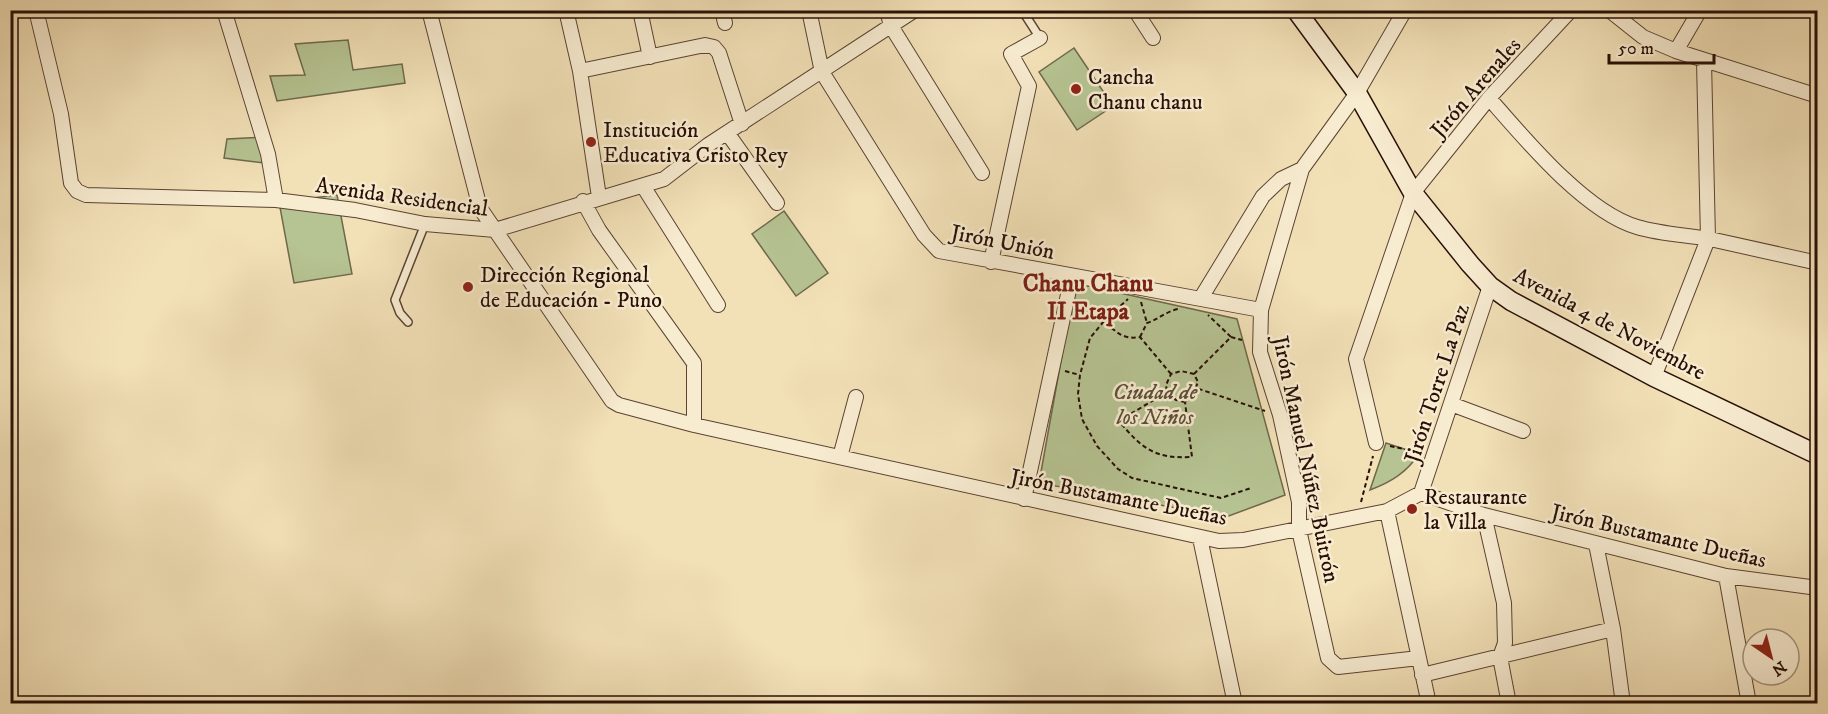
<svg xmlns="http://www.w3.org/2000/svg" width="1828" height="714" viewBox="0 0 1828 714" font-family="'IM FELL DW Pica',serif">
<rect width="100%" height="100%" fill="#f2e0b7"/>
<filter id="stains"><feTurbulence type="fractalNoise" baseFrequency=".00333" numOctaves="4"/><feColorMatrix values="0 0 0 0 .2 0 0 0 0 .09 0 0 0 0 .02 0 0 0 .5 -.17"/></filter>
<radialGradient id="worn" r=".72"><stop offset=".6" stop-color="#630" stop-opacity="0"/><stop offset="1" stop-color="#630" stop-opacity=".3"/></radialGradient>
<path fill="#b6c392" stroke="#6f694c" stroke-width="1.5" d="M 348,40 L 353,70 L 402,64 L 405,83 L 277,101 L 270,76 L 305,75 L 295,44 Z
M 1074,48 L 1113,106 L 1077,130 L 1039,72 Z
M 267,137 L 273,164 L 224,158 L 227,139 Z
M 337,195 L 352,274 L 294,283 L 279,202 Z
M 784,211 L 828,273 L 796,296 L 752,234 Z
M 1075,283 L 1237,319 L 1285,495 L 1226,517 L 1039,483 Z
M 1386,443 L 1419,454 C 1406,473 1391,482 1370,490 Z"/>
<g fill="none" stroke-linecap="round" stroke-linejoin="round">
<defs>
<path id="lane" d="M 1022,10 L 1040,38
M 408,322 L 400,313 L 395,300 L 425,224"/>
<path id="street" d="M 36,10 L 61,114 L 71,183 L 77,191 L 86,195 L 276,200 L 355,210 L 425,224 L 495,230 L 664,179 L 708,145 L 915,10
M 224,10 L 268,154 L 276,200
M 429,10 L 480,208 L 612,401 L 619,405 L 694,425 L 1219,541 L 1243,540 L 1387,511 L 1421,493 L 1484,515 L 1726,576 L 1818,588
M 566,10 L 580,71 L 599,197
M 640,10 L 650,57
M 722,10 L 725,23
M 809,10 L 822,72 L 924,235 L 939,251 L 1261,310
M 887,10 L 891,26 L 982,173
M 1135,10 L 1153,38
M 1405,10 L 1357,93 L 1302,169 L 1261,310 L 1260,352 L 1280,415 L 1299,502 L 1299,530 L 1328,658 L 1338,667 L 1419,658
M 1609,10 L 1643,37 L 1676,51 L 1818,96
M 1676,51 L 1700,10
M 580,71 L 705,45 L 714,47 L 719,53 L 742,124
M 1489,98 C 1524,138 1585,212 1637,227 C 1660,234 1686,235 1710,239 C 1746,247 1782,255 1818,263
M 728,134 L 777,203
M 643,186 L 718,305
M 583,201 L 599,230 L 694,363 L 694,425
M 991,262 L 1029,86 L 1011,54 L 1040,38
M 1201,298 L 1263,196 L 1281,179 L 1302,169
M 1654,377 L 1708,239 L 1704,61
M 1451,404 L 1523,431
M 1376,443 L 1356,359 L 1413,193 L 1489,98 L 1571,10
M 840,457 L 856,397
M 1421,493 L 1490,286
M 1024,499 L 1072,276
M 1387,511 L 1429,704
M 1484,515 L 1504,603 L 1505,643 L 1500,657 L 1509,704
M 1200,538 L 1235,704
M 1596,544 L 1613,629 L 1623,704
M 1726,576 L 1749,704
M 1422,675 L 1613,629"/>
<path id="secondary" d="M 1296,10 L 1357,93 L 1413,193 L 1470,264 L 1490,286 L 1511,301 L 1654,377 L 1818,455"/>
</defs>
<use href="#lane" stroke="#5a4332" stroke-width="10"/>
<use href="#street" stroke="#5a4332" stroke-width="16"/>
<use href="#secondary" stroke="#280f06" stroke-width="21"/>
<path stroke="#280f06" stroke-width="2" stroke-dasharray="4.5 3" stroke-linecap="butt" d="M 1141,302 L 1147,323
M 1104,321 L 1128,299
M 1140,337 L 1147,323 C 1159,319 1165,312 1178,309
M 1231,337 L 1242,340
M 1065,371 L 1080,375
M 1171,374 L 1140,337 C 1123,340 1116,332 1104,321 L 1090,338 L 1080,375 L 1078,394 L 1082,419 L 1097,446 L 1118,469 L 1132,478 L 1221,498 L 1251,488
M 1194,374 L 1231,337 L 1208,315
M 1167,392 L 1119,421 C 1142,449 1155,459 1192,457 L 1185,402 L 1196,388 L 1265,411
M 1185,402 L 1176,400 L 1167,392 L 1166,385 L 1171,374 L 1181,371 L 1194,374 L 1198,382 L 1196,387
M 1390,446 L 1419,452
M 1361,502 L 1373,456"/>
<use href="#lane" stroke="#f7ebd0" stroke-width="7"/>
<use href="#street" stroke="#f7ebd0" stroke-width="14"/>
<use href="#secondary" stroke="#f7ebd0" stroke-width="18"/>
</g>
<g fill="#8f2418" stroke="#f7ebd0" stroke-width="2">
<circle cx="1076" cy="89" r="6"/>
<circle cx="591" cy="142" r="6"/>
<circle cx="468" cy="287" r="6"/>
<circle cx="1412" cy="509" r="6"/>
</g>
<g text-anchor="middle" stroke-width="5" stroke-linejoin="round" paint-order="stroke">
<g font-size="22" fill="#280f06" stroke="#f7ebd0" text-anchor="start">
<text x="1088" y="84">Cancha<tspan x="1088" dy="25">Chanu chanu</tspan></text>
<text x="603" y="137">Institución<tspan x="603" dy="25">Educativa Cristo Rey</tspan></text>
<text x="480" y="282">Dirección Regional<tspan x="480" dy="25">de Educación - Puno</tspan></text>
<text x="1424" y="504">Restaurante<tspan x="1424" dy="25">la Villa</tspan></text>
</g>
<g font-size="22" fill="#280f06" stroke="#f7ebd0">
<text transform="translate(1475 87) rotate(-49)" y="8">Jirón Arenales</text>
<text transform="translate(402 196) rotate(8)" y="8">Avenida Residencial</text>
<text transform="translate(1003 241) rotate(11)" y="8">Jirón Unión</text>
<text transform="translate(1610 323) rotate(28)" y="8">Avenida 4 de Noviembre</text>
<text transform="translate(1436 383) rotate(-72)" y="8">Jirón Torre La Paz</text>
<text transform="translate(1307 459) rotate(78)" y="8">Jirón Manuel Núñez Buitrón</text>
<text transform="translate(1119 496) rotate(11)" y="8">Jirón Bustamante Dueñas</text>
<text transform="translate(1659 535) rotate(13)" y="8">Jirón Bustamante Dueñas</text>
</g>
<g font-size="22" font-style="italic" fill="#5a4e37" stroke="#f7ebd0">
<text x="1155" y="399">Ciudad de<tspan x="1155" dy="25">los Niños</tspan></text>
</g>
<g font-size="24" font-weight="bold" fill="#7a1f14" stroke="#f7ebd0">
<text x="1088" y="291">Chanu Chanu<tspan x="1088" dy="28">II Etapa</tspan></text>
</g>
</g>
<rect width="1828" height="714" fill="none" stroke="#f2e0b7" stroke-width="36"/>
<rect x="12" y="12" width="1804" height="690" fill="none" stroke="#280f06" stroke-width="3"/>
<rect x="18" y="18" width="1792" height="678" fill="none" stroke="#280f06" stroke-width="1.5"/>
<g transform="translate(1771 657) rotate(145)"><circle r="28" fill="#f7ebd0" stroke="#a4937f" stroke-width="1.5"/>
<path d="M0-4.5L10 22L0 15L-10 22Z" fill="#8f2418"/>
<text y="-9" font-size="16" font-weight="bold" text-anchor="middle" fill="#280f06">N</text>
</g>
<path d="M1609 54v9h105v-9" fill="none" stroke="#280f06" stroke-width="3"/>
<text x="1618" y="54" font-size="18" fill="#280f06" stroke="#f7ebd0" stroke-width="4.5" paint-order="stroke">50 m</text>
<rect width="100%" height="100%" filter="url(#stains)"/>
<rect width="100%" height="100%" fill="url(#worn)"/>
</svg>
